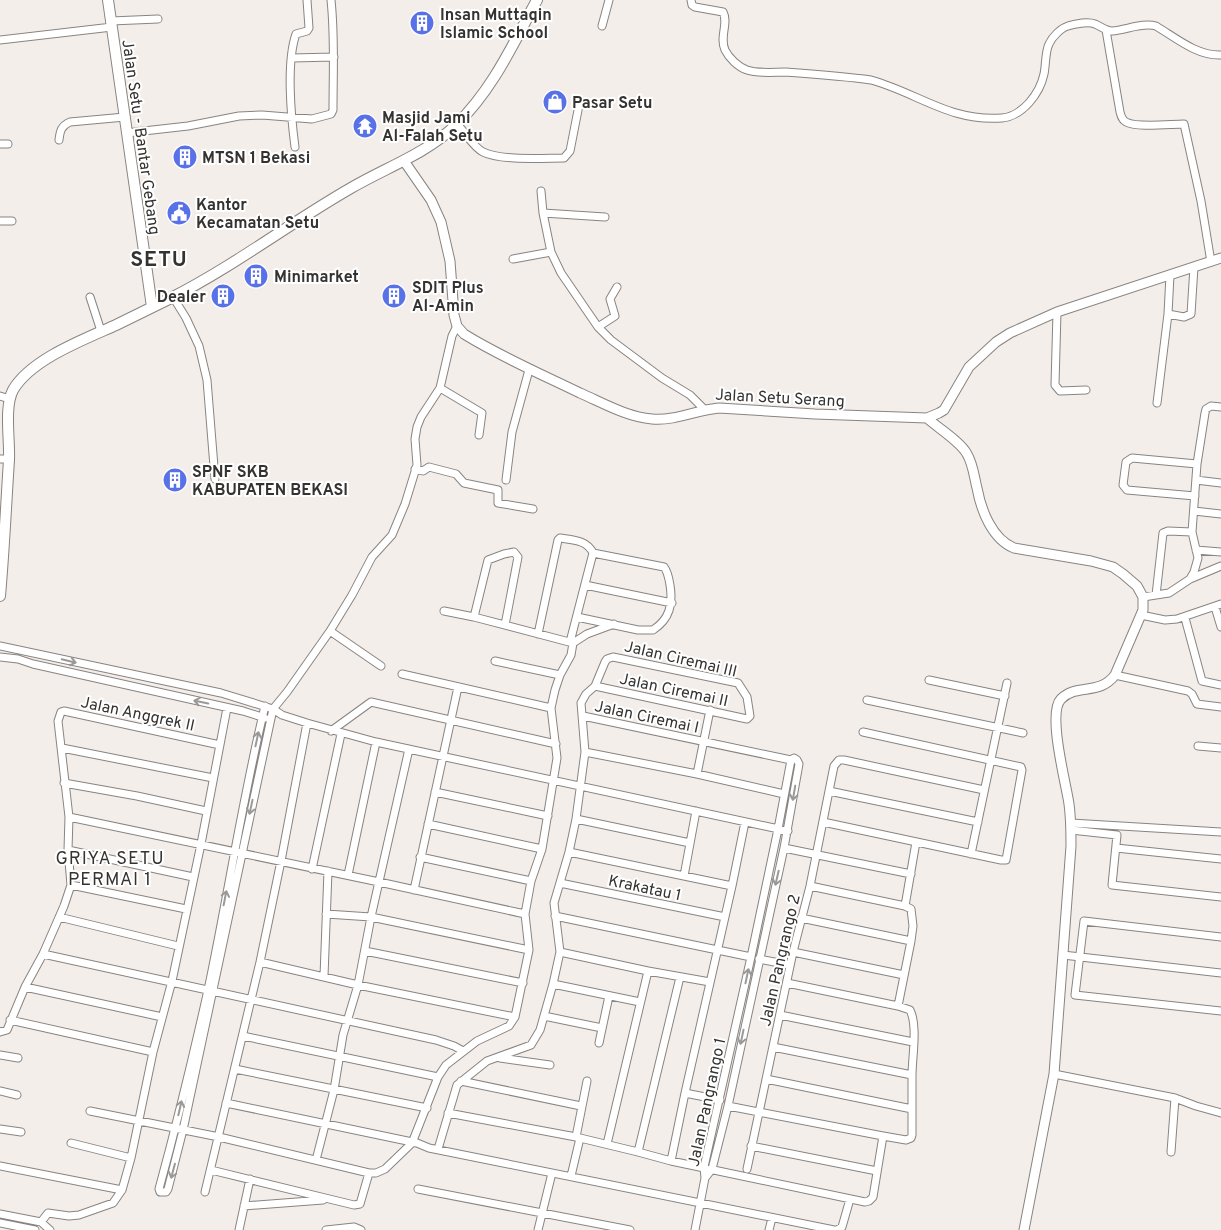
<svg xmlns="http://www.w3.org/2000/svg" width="1221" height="1230" viewBox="0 0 1221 1230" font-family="Overpass,sans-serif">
<rect width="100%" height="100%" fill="#f4eeeb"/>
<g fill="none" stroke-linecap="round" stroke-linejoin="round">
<defs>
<path id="minor" d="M 691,0 L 692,5 L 695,7 L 723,12 C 729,23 719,37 725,50 C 729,58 738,67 747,70 C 759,74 774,72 786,72 C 814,74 843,76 871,80 C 918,93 950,122 1002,118 C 1023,116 1040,93 1044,74 C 1046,65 1045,52 1049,44 C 1052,37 1061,28 1068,26 C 1076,24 1087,21 1095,24 C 1100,26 1106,31 1112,31 C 1126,30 1143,22 1156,26 C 1176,38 1197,56 1221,55
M 111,21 L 158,19
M 602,26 L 609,0
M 1106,30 L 1120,112 C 1121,116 1122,120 1126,122 C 1136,128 1171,124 1184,124 L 1201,201 L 1211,262
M 0,40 L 112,27
M 292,58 L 334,57
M 457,124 C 465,132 473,147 483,152 C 501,161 544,158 564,158 L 570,151 L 580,100
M 126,133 L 188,126 L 239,116 L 262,115 L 312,119 L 331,114 L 333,110 C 333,73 335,37 331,0
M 59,140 C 60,131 61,126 70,122 L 125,117
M 0,144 L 8,144
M 295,147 C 291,117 286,62 296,34 L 307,31 L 309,28 L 307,0
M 541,191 L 543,213 L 551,252 L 561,273 L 598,327 L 611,340 L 662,378 L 690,395 L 704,409
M 543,213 L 605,217
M 0,221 L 12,221
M 513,259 L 551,252
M 90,297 L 101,331
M 173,297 L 186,318 L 199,346 L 207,380 L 215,479
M 1057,312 L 1055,385 L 1060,391 L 1086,390
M 1168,314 L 1184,317 L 1191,314 L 1194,267
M 598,327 L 615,316 L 610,299 L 617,287
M 440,388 L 482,413 L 479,435
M 0,396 L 10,399
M 1157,403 L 1168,314 L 1170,275
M 0,459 L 9,459
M 415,469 L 423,471 L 429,467 L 456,474 L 464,483 L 498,490 L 498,503 L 533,509
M 506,480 L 512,432 L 529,370
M 1196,480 L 1221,483
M 1195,496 L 1127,490 L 1123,485 L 1126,462 L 1132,458 L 1197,464
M 1194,511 L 1221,514
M 1196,550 L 1221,552
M 1190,579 L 1221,566
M 585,585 L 672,603
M 1156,595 L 1163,533 L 1168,531 L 1192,532
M 1143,597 L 1169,593 L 1190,579 L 1194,572 L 1198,558 L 1192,532 L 1197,464 L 1205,413 L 1206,409 L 1211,406 L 1221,407
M 1215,607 L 1221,627
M 444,611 L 474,617 L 573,643
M 1141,615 L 1165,620 L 1177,619 L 1221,604
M 474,617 L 488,560 L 504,554 L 514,552 L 518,557 L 505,625
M 577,617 L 638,630 L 653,630 C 670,619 673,604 670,585 C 669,579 668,572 664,567 L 593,553
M 1185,618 L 1202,681 L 1221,685
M 330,631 L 381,666
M 538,634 L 558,540 L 560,538 C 573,540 587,540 593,553
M 570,642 L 593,553
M 0,646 L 221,693 L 273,709 L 282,715 L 307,723 L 376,742 L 788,831
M 0,657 L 18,659 L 33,664 L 243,711 L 265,718
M 495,661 L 560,675
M 402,674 L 551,708
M 1115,675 L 1188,691 L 1192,694 L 1197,704 L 1221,707
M 929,680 L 1005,696
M 867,700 L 1023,733
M 265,706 C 242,800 228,896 208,990 C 193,1057 177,1123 159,1189 L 160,1192 L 166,1192 L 168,1189 L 183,1130 L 273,709 L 287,692 L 330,631 L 352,595 L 372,557 L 392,535 L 405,504 L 417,465 L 415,439 L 417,427 L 421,417 L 440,388 L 452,336 L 457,326
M 583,716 L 791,760 L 794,758 L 797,760 L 799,764 L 784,848 L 728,1106 L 712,1169 L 705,1178
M 331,731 L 371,702 L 556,744
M 1198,746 L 1221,748
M 62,748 L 213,778
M 585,752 L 697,774 L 784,794
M 697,774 L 710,710
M 64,783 L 137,796 L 206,811
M 829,791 L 978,822
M 435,792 L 548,816
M 69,817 L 379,882 L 525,914
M 576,819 L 690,843
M 823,822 L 1001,860 L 1006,860 L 1022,770 L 1021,767 L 863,732
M 1071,823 L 1221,832
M 428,824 L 542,849
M 1071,830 L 1117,835 L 1112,885 L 1221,897
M 784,848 L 911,874
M 1116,848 L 1221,859
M 68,850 L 193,877
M 569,852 L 732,886 L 685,1093 L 671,1161
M 971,854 L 1007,683
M 420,857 L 531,881
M 312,869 L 341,734
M 348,875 L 376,742
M 684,876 L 696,811
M 560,883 L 725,917
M 71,885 L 186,909
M 732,886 L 745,822
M 810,886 L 905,906
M 414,890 L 458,687
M 326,914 L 371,917 L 529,950
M 555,916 L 751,957
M 59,917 L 178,946
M 801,918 L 911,941
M 1221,937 L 1084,921 L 1075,995 L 1221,1011
M 365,951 L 523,983
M 560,952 L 648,971 L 710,982
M 793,952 L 904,975
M 43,954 L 436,1040 L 454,1046 L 463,1051
M 1063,955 L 1221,973
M 759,959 L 790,965
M 260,962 L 358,985 L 515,1017
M 324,976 L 328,871
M 553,984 L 560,952 L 554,903 L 569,852 L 576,819 L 585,752 L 581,703 L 586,694 L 595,686 L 605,662 L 607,659 L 613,657 L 738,683 L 747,697 L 750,716 L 747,719 L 595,686
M 25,987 L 162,1017
M 898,1006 L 911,941 L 913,926 L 911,909 L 905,906 L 916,842
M 780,1015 L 913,1042
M 544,1016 L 602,1028
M 10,1020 L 153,1052
M 0,1032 L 7,1030 L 25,987 L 43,954 L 64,906 L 71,885 L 68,850 L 69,817 L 58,721 L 61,712 L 64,711 L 220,745
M 243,1036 L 438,1077
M 599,1043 L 609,996
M 773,1047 L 912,1075
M 0,1055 L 18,1058
M 500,1058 L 550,1065
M 235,1069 L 427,1108
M 1054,1074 L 1175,1098 L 1196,1106 L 1221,1113
M 766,1079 L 912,1109
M 461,1081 L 581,1106
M 0,1091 L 17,1095
M 685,1093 L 720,1100
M 226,1103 L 417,1143 L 429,1148 L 834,1230
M 728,1106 L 883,1136 L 906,1140 L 911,1138 L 912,1135 C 912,1115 912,1095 912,1076 C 912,1057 918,1026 910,1010 L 898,1006 L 787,983
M 90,1111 L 219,1137 L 369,1173 L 376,1173 L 385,1169 L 412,1143 L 438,1077 L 446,1065 L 477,1041 L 509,1026 L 515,1017 L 529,950 L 525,914 L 531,881 L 542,849 L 557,758 L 551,708 L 555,690 L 560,675 L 571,655 L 573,643 L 587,634 L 614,624
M 448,1113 L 576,1137 L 638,1152 L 671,1161 L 865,1202 L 869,1201 L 873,1197 L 883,1136
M 0,1129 L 21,1132
M 576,1137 L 587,1081
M 71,1143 L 131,1158
M 607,1144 L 648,971
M 751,1146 L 877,1171
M 438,1149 L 457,1085 L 487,1061 L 531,1045 L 540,1030 L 553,984 L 640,1002
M 638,1152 L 680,977
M 1171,1152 L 1175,1098
M 316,1160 L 334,1090 L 343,1035 L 358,985 L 371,917 L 409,749
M 0,1166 L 122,1190
M 747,1169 L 793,952 L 810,886 L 834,766 L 839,760 L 844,760 L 984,790
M 211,1170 L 354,1205 L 360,1204 L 369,1173
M 571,1176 L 580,1138
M 418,1189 L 630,1230
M 205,1192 L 260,962 L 281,861 L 307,723
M 244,1206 L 323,1200
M 0,1214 L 41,1222 L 50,1230
M 41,1222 L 48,1213 L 69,1216 L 79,1215 L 113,1203 L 122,1190 L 131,1158 L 153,1052 L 172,981 L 201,844 L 227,708
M 0,1223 L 35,1230
M 239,1230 L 250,1179
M 326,1230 L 354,1227 L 361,1230
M 538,1230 L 552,1173
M 695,1230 L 705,1178 L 704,1167 L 751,957 L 778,829 L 791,760
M 769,1230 L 772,1218
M 837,1230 L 842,1227 L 850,1199"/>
<path id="tertiary" d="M 404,161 L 431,200 L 441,222 L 450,261 L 454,315 L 457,326 L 464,334 C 501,357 541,374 580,393 C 603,403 627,417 652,419 C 676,421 696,410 719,408 L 815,414 L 927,418 L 939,413 L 944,410 L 969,367 L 996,342 L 1010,333 L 1057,312 L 1221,258
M 927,418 C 938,428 961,442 967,454 C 973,464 974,476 977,488 C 981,510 992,539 1014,548 L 1091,561 L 1113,567 L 1123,574 L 1137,586 L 1143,597 L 1143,610 L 1115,675 C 1099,696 1077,683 1061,699 C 1047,713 1066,783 1069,804 C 1071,818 1071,831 1071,846 L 1054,1074 L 1024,1230"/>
<path id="secondary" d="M 108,0 L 152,307
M 0,596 C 4,551 6,505 9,460 C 10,440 4,407 13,390 C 31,359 85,339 116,325 C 134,316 153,307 171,298 C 234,266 290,223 351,188 C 387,167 426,154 456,125 C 493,89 513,44 537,0"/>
</defs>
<use href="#minor" stroke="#898480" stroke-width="9"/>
<use href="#tertiary" stroke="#898480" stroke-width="11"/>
<use href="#secondary" stroke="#898480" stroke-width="12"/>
<use href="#minor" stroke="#fff" stroke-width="7"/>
<use href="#tertiary" stroke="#fff" stroke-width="9"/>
<use href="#secondary" stroke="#fff" stroke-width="10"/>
</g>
<defs><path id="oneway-shaft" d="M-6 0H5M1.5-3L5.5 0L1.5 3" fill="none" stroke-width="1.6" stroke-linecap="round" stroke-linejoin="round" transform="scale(1.25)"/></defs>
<g stroke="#9a9998">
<use href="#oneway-shaft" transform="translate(69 661) rotate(13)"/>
<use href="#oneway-shaft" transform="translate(201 702) rotate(-168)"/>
<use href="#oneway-shaft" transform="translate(257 739) rotate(-78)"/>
<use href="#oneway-shaft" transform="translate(794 793) rotate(100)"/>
<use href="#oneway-shaft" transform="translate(251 807) rotate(102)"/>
<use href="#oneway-shaft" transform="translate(777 878) rotate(103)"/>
<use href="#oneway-shaft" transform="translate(225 898) rotate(-79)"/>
<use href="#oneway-shaft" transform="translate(747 976) rotate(-78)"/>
<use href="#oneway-shaft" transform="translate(742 1037) rotate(102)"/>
<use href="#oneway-shaft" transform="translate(180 1108) rotate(-77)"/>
<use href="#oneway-shaft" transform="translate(173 1171) rotate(105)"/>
</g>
<defs>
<symbol id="building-disc" viewBox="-11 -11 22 22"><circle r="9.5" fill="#5971e7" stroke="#fff"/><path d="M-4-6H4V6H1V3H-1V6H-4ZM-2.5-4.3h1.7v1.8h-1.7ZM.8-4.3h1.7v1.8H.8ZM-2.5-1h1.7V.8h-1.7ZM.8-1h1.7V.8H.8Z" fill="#fff"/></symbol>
<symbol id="shop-disc" viewBox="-11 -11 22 22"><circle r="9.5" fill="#5971e7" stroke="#fff"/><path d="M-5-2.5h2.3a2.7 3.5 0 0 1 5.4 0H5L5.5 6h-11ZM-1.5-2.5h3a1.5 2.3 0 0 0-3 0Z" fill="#fff"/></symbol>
<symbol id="temple-disc" viewBox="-11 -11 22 22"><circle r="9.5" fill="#5971e7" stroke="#fff"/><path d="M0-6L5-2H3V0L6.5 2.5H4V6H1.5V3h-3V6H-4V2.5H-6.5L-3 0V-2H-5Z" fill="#fff"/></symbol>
<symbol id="civic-disc" viewBox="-11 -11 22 22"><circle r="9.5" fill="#5971e7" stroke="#fff"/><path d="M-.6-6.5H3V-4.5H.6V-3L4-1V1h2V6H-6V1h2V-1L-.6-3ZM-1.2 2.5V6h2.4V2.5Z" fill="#fff"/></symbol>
</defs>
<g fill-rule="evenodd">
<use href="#building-disc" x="408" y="9" width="28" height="28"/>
<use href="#shop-disc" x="541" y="88" width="28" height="28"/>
<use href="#temple-disc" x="351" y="112" width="28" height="28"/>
<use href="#building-disc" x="171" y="143" width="28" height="28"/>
<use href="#civic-disc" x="165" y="199" width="28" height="28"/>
<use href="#building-disc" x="242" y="262" width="28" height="28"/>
<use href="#building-disc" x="209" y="282" width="28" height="28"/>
<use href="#building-disc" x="380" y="282" width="28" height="28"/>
<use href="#building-disc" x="161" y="466" width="28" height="28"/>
</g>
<g text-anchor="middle" stroke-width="4" stroke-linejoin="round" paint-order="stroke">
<g font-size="16" font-weight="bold" fill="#353331" stroke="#fff" text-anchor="start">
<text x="440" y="20">Insan Muttaqin<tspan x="440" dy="18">Islamic School</tspan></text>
<text x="572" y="108">Pasar Setu</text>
<text x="382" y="123">Masjid Jami<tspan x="382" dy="18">Al-Falah Setu</tspan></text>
<text x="202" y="163">MTSN 1 Bekasi</text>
<text x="196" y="210">Kantor<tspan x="196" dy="18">Kecamatan Setu</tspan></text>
<text x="274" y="282">Minimarket</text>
<text x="412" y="293">SDIT Plus<tspan x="412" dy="18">Al-Amin</tspan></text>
<text x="206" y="302" text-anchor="end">Dealer</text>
<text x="192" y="477">SPNF SKB<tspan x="192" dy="18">KABUPATEN BEKASI</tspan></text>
</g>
<g font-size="16" fill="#353331" stroke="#fff">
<text transform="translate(142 137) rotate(82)" y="6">Jalan Setu - Bantar Gebang</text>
<text transform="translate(780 397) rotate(3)" y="6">Jalan Setu Serang</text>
<text transform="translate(681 658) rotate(13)" y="6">Jalan Ciremai III</text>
<text transform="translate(674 689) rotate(12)" y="6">Jalan Ciremai II</text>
<text transform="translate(138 713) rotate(12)" y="6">Jalan Anggrek II</text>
<text transform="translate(647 716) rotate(12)" y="6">Jalan Ciremai I</text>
<text transform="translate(645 887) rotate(12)" y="6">Krakatau 1</text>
<text transform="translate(779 960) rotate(-77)" y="6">Jalan Pangrango 2</text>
<text transform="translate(706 1102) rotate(-78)" y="6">Jalan Pangrango 1</text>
</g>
<g font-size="18" letter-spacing="1" fill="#353331" stroke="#fff">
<text x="110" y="864">GRIYA SETU<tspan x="110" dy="21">PERMAI 1</tspan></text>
</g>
<g font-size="21" font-weight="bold" letter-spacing="1" fill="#353331" stroke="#fff">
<text x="159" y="266">SETU</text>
</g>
</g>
</svg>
